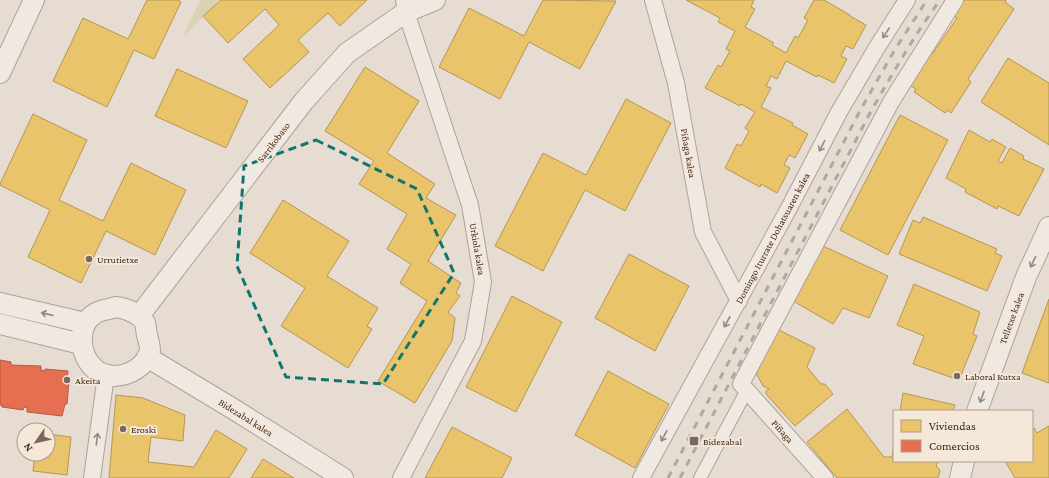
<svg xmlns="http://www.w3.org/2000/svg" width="1049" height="478" viewBox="0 0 1049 478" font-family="'Crimson Pro',serif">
<rect width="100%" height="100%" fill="#e7dcd1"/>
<path fill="#d9d3b4" d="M 200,0 L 219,0 L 182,39 Z"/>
<path fill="#e9c46a" stroke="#b59654" d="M 147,0 L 178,0 L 181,2 L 154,59 L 134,50 L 107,107 L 53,81 L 83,18 L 128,39 Z
M 221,0 L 367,0 L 340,26 L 328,13 L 298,40 L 309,52 L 270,88 L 243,59 L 279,25 L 265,9 L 228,43 L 203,16 Z
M 543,0 L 616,1 L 580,69 L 529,42 L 500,99 L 439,67 L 469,8 L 524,36 Z
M 686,0 L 754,0 L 751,7 L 755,9 L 745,27 L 774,43 L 772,45 L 786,53 L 795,36 L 798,38 L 808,20 L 804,18 L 814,0 L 824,0 L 850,15 L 850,16 L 866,25 L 853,49 L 846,46 L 841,56 L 847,59 L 834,83 L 818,75 L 817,77 L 786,61 L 777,79 L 771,76 L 766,86 L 771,88 L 761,107 L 793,123 L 792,125 L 808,134 L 795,158 L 789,155 L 784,165 L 790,168 L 777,193 L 761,184 L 760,187 L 725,168 L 737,144 L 741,146 L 749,131 L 745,128 L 755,112 L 741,104 L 740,106 L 705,88 L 718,65 L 721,67 L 730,51 L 726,49 L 735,31 L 718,22 L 720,18 Z
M 961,0 L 1006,0 L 1005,2 L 1014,9 L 968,79 L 971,82 L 951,113 L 947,110 L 945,113 L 914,92 L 916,89 L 906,83 L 927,50 L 933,53 L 957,18 L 951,14 Z
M 1008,58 L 1049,83 L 1049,145 L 981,102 Z
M 365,67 L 419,101 L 387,153 L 435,184 L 426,198 L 456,215 L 428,261 L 461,283 L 456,293 L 460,296 L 448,312 L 455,318 L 452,341 L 415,403 L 378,381 L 427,301 L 400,283 L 411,264 L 387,249 L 407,214 L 359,184 L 374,161 L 325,131 Z
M 177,69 L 248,101 L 226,148 L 155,116 Z
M 626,99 L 671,123 L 625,211 L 585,190 L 543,271 L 495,246 L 543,153 L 586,175 Z
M 33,114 L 87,140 L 59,200 L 103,221 L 131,163 L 186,190 L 155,255 L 106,231 L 81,283 L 28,257 L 50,210 L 0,185 L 0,184 Z
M 900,115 L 948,140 L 888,255 L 840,230 Z
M 969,130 L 990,142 L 992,139 L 1006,147 L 998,161 L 1002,163 L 1010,148 L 1024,156 L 1023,159 L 1044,169 L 1019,216 L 998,206 L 997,209 L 965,192 L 966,189 L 946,178 Z
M 283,200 L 349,241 L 327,276 L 378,308 L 367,326 L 372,329 L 348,368 L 281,326 L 305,288 L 250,253 Z
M 923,217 L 997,249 L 995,253 L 1002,256 L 987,291 L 899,254 L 913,220 L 920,223 Z
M 823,246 L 888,276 L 869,318 L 843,308 L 833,324 L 793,301 Z
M 629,254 L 689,286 L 655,351 L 595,318 Z
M 914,284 L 980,312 L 973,334 L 977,336 L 959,380 L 913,364 L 924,336 L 897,325 Z
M 512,296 L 562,322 L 516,412 L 466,387 Z
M 1049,299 L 1049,383 L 1022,373 Z
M 773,327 L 815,348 L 807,367 L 821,384 L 825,384 L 833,394 L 795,426 L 766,394 L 766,391 L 769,389 L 763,386 L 757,375 L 757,371 Z
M 608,371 L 669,404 L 635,468 L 575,435 Z
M 903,393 L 955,405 L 953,411 L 900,411 Z
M 116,395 L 143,398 L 185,415 L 183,441 L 151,437 L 148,462 L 194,467 L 216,430 L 247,449 L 229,478 L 109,478 Z
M 847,409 L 884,457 L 892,457 L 894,445 L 894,461 L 938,461 L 936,466 L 940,470 L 938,478 L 837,478 L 807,442 Z
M 1049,426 L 1049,478 L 1015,478 L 1005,461 L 1032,461 L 1032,429 L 1034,428 L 1037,433 Z
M 452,427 L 512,458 L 502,478 L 425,478 Z
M 48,434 L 71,437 L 67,475 L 33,471 L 35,454 L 48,454 Z
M 263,459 L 294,478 L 251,478 Z"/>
<path fill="#e76f51" stroke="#b45a43" d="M 0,360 L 11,362 L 11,365 L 41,366 L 41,370 L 45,371 L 45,369 L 68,371 L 67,380 L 69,381 L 67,404 L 65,404 L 62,416 L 27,412 L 27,408 L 24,407 L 23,410 L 2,407 L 2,405 L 0,405 Z"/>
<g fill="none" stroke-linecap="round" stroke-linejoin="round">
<defs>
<path id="pedestrian" d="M 700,478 L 747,390"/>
<path id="minor" d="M 653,0 L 676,83 L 703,232 L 739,301
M 92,478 L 106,375
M 401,478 L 473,341 L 483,282 L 470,205 L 406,12 L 404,0
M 641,478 L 789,208 L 839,112 L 876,49 L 907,0
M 825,478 L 741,384 L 891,102 L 955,0"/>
<path id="tertiary" d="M 0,73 L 34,0
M 0,303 L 85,323
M 116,307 C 125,308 141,314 145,323 C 146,326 146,331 147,335 C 148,339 150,345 150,350 C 147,366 129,376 113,376 C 106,375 99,374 94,368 C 79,355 76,324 96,313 C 101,310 110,309 116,307 Z
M 139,316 L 304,101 L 347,53 L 406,12 L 435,0
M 0,324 L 81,344
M 147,357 L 235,410 L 343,478
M 977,411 L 1026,277 L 1049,227
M 960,478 L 964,461"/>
</defs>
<use href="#pedestrian" stroke="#ada299" stroke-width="14"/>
<use href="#minor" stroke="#ada299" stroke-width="18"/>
<use href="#tertiary" stroke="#ada299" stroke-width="22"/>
<use href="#pedestrian" stroke="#efe9e2" stroke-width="12"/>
<use href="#minor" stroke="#efe9e2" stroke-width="16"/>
<use href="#tertiary" stroke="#efe9e2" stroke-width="20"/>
<path stroke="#aea7a2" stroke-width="3" stroke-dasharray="7 7" stroke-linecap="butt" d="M 668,478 L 861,109 L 894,51 L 927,0
M 680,478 L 870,113 C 892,74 914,36 940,0"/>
</g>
<defs><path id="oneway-shaft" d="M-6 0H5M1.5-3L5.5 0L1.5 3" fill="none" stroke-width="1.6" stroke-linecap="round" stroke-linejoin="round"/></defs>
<g stroke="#968982">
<use href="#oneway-shaft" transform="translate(886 33) rotate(123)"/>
<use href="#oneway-shaft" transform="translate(822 146) rotate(117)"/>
<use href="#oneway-shaft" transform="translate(1033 262) rotate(115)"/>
<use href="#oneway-shaft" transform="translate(47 314) rotate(-167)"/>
<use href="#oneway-shaft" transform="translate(727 322) rotate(119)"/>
<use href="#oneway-shaft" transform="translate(982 397) rotate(110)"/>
<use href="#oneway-shaft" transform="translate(664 436) rotate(119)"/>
<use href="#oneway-shaft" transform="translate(97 439) rotate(-83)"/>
</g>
<path fill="none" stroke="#0f766e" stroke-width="3" stroke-dasharray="8 5" stroke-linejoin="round" d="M 316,140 L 417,189 L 454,273 L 383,384 L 286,377 L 237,266 L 244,166 Z"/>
<g fill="#78685f" stroke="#f6e8d8" stroke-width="1.5">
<circle cx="89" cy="259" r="4"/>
<circle cx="957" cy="376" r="4"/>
<circle cx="67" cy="380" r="4"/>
<circle cx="123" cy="429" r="4"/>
<rect x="689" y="436" width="10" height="10" rx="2"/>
</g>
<g text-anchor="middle" stroke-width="4" stroke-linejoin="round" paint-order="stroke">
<g font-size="10" fill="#3c2921" stroke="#f6e8d8">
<text transform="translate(273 142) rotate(-53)" y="4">Sarrikobaso</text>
<text transform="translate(689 153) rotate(80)" y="4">Piñaga kalea</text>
<text transform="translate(772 238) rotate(-62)" y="4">Domingo Iturrate Dohatsuaren kalea</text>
<text transform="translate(478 249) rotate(80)" y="4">Urkiola kalea</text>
<text transform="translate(1011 318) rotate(-70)" y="4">Telletxe kalea</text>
<text transform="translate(246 417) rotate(32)" y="4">Bidezabal kalea</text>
<text transform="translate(783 431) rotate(49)" y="4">Piñaga</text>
</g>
<g font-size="10" fill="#3c2921" stroke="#f6e8d8" text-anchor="start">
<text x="97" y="263">Urrutietxe</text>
<text x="965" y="380">Laboral Kutxa</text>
<text x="75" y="384">Akeita</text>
<text x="131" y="433">Eroski</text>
<text x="703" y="445">Bidezabal</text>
</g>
</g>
<rect x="893" y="410" width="140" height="52" fill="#f6e8d8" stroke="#ac9c8f"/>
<rect x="901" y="420" width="20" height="12" fill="#e9c46a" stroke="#ac9c8f"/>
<text x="929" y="430" font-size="12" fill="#3c2921">Viviendas</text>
<rect x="901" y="440" width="20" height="12" fill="#e76f51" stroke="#ac9c8f"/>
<text x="929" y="450" font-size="12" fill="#3c2921">Comercios</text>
<g transform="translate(36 442) rotate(236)"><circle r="19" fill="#f6e8d8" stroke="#ac9c8f"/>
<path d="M0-3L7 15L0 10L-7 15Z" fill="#78685f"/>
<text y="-6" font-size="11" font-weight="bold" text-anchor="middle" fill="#3c2921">N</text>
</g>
</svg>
